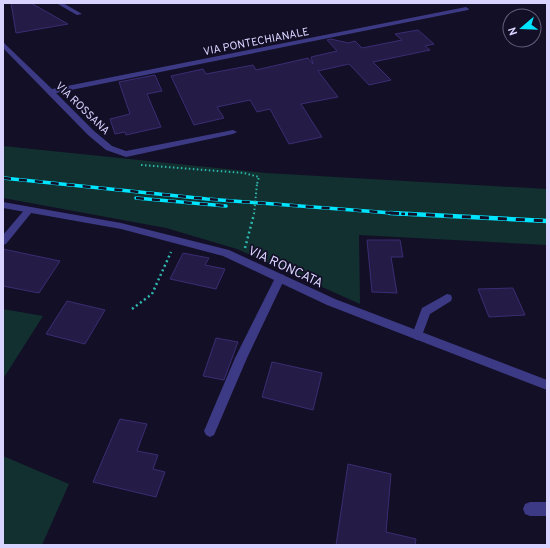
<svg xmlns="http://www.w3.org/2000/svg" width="550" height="548" viewBox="0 0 550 548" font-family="Overpass,sans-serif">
<rect width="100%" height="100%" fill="#130f26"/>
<path fill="#12302f" d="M 3,146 L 266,173 L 547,189 L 547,245 L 359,235 L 360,304 L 237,249 L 166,228 L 3,198 Z
M 3,309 L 43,316 L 3,379 Z
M 3,456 L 69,484 L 42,545 L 3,545 Z"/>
<path fill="#241b47" stroke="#3b2d73" d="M 11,3 L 31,3 L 68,24 L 16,33 Z
M 418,30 L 434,44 L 425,46 L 430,50 L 373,62 L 391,80 L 369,85 L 349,64 L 318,71 L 338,97 L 301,104 L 322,137 L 289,144 L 270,109 L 257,112 L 250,100 L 217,107 L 224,118 L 194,125 L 171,76 L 203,69 L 206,74 L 253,65 L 256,70 L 308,58 L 313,64 L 311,57 L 337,51 L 327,40 L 331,39 L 348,43 L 355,41 L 362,48 L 402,40 L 395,34 Z
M 155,75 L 162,91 L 147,94 L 161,127 L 126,135 L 125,132 L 115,134 L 110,119 L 130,114 L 119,82 Z
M 367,240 L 400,240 L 403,257 L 391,257 L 397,293 L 372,292 Z
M 3,249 L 60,261 L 39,293 L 3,286 Z
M 183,253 L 209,258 L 205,265 L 225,269 L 216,289 L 170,279 Z
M 513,288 L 525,315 L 489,317 L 478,289 Z
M 67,301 L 105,310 L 85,344 L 46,334 Z
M 216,338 L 238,342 L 224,380 L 203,376 Z
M 272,362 L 322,373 L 313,410 L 262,397 Z
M 120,419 L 147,424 L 137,451 L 158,455 L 153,469 L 165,472 L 156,497 L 93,482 Z
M 348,464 L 391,474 L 386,532 L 416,539 L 415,545 L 336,545 Z"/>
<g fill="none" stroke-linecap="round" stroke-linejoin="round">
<path stroke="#2fb8b0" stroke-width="2" stroke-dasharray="1.5 2.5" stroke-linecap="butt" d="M 141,165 L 244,173 L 259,177 L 257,184"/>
<path stroke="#2fb8b0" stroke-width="2.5" stroke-dasharray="2 3" stroke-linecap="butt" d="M 245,248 L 254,214
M 132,309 L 152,294 L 171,252"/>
<path fill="#3d3a85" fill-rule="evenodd" d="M 56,3 L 63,3 L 82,14 L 77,15 Z
M 29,207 L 34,210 L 32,212 L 6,244 L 3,245 L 3,235 L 26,208 Z
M 280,274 L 284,275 L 285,278 L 247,358 L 214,435 L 210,437 L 206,435 L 204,431 L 235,358 L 275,278 L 276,275 Z
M 447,294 L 451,295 L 452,298 L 451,301 L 430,314 L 421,338 L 417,340 L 413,338 L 412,335 L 422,308 Z
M 530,502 L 547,502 L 547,516 L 530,516 L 525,514 L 523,509 L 525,504 Z"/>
<path fill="#3d3a85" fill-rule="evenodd" d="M 466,7 L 469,9 L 468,10 L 56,93 L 94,131 L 112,146 L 126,151 L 233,130 L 237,132 L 233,134 L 126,157 L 106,150 L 88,135 L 3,48 L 3,42 L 52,89 Z
M 3,202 L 121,223 L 229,250 L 335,299 L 547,380 L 547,390 L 327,305 L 223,256 L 121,229 L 3,208 Z"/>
<defs>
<path id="rail-far1" d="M 3,178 L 207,199 L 405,214
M 136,198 L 226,206"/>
<path id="rail" d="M 390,213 L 547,221"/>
</defs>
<use href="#rail-far1" stroke="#00e5ff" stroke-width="3.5"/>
<use href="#rail" stroke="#00e5ff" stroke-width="4.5"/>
<use href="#rail-far1" stroke="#130f26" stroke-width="2.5" stroke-dasharray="8" stroke-linecap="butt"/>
<use href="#rail" stroke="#130f26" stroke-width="3" stroke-dasharray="9" stroke-linecap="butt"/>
<path stroke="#2fb8b0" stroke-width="2" stroke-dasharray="1.5 2.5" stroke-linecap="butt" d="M 254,214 L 257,184"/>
</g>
<g text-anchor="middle" stroke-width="3.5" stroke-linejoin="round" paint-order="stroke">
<g font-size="11" fill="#d9d4ff" stroke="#130f26">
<text transform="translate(256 41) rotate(-11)" y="4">VIA PONTECHIANALE</text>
<text transform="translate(83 108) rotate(44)" y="4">VIA ROSSANA</text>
</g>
<g font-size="13" fill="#d9d4ff" stroke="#130f26">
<text transform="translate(286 266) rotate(25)" y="5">VIA RONCATA</text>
</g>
</g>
<rect width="550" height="548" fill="none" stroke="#d9d4ff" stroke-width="8"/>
<g transform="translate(522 28) rotate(251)"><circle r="19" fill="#130f26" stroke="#625e7d"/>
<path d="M0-3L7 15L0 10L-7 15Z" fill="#00e5ff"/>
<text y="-6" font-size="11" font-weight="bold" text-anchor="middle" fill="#d9d4ff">N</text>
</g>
</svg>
